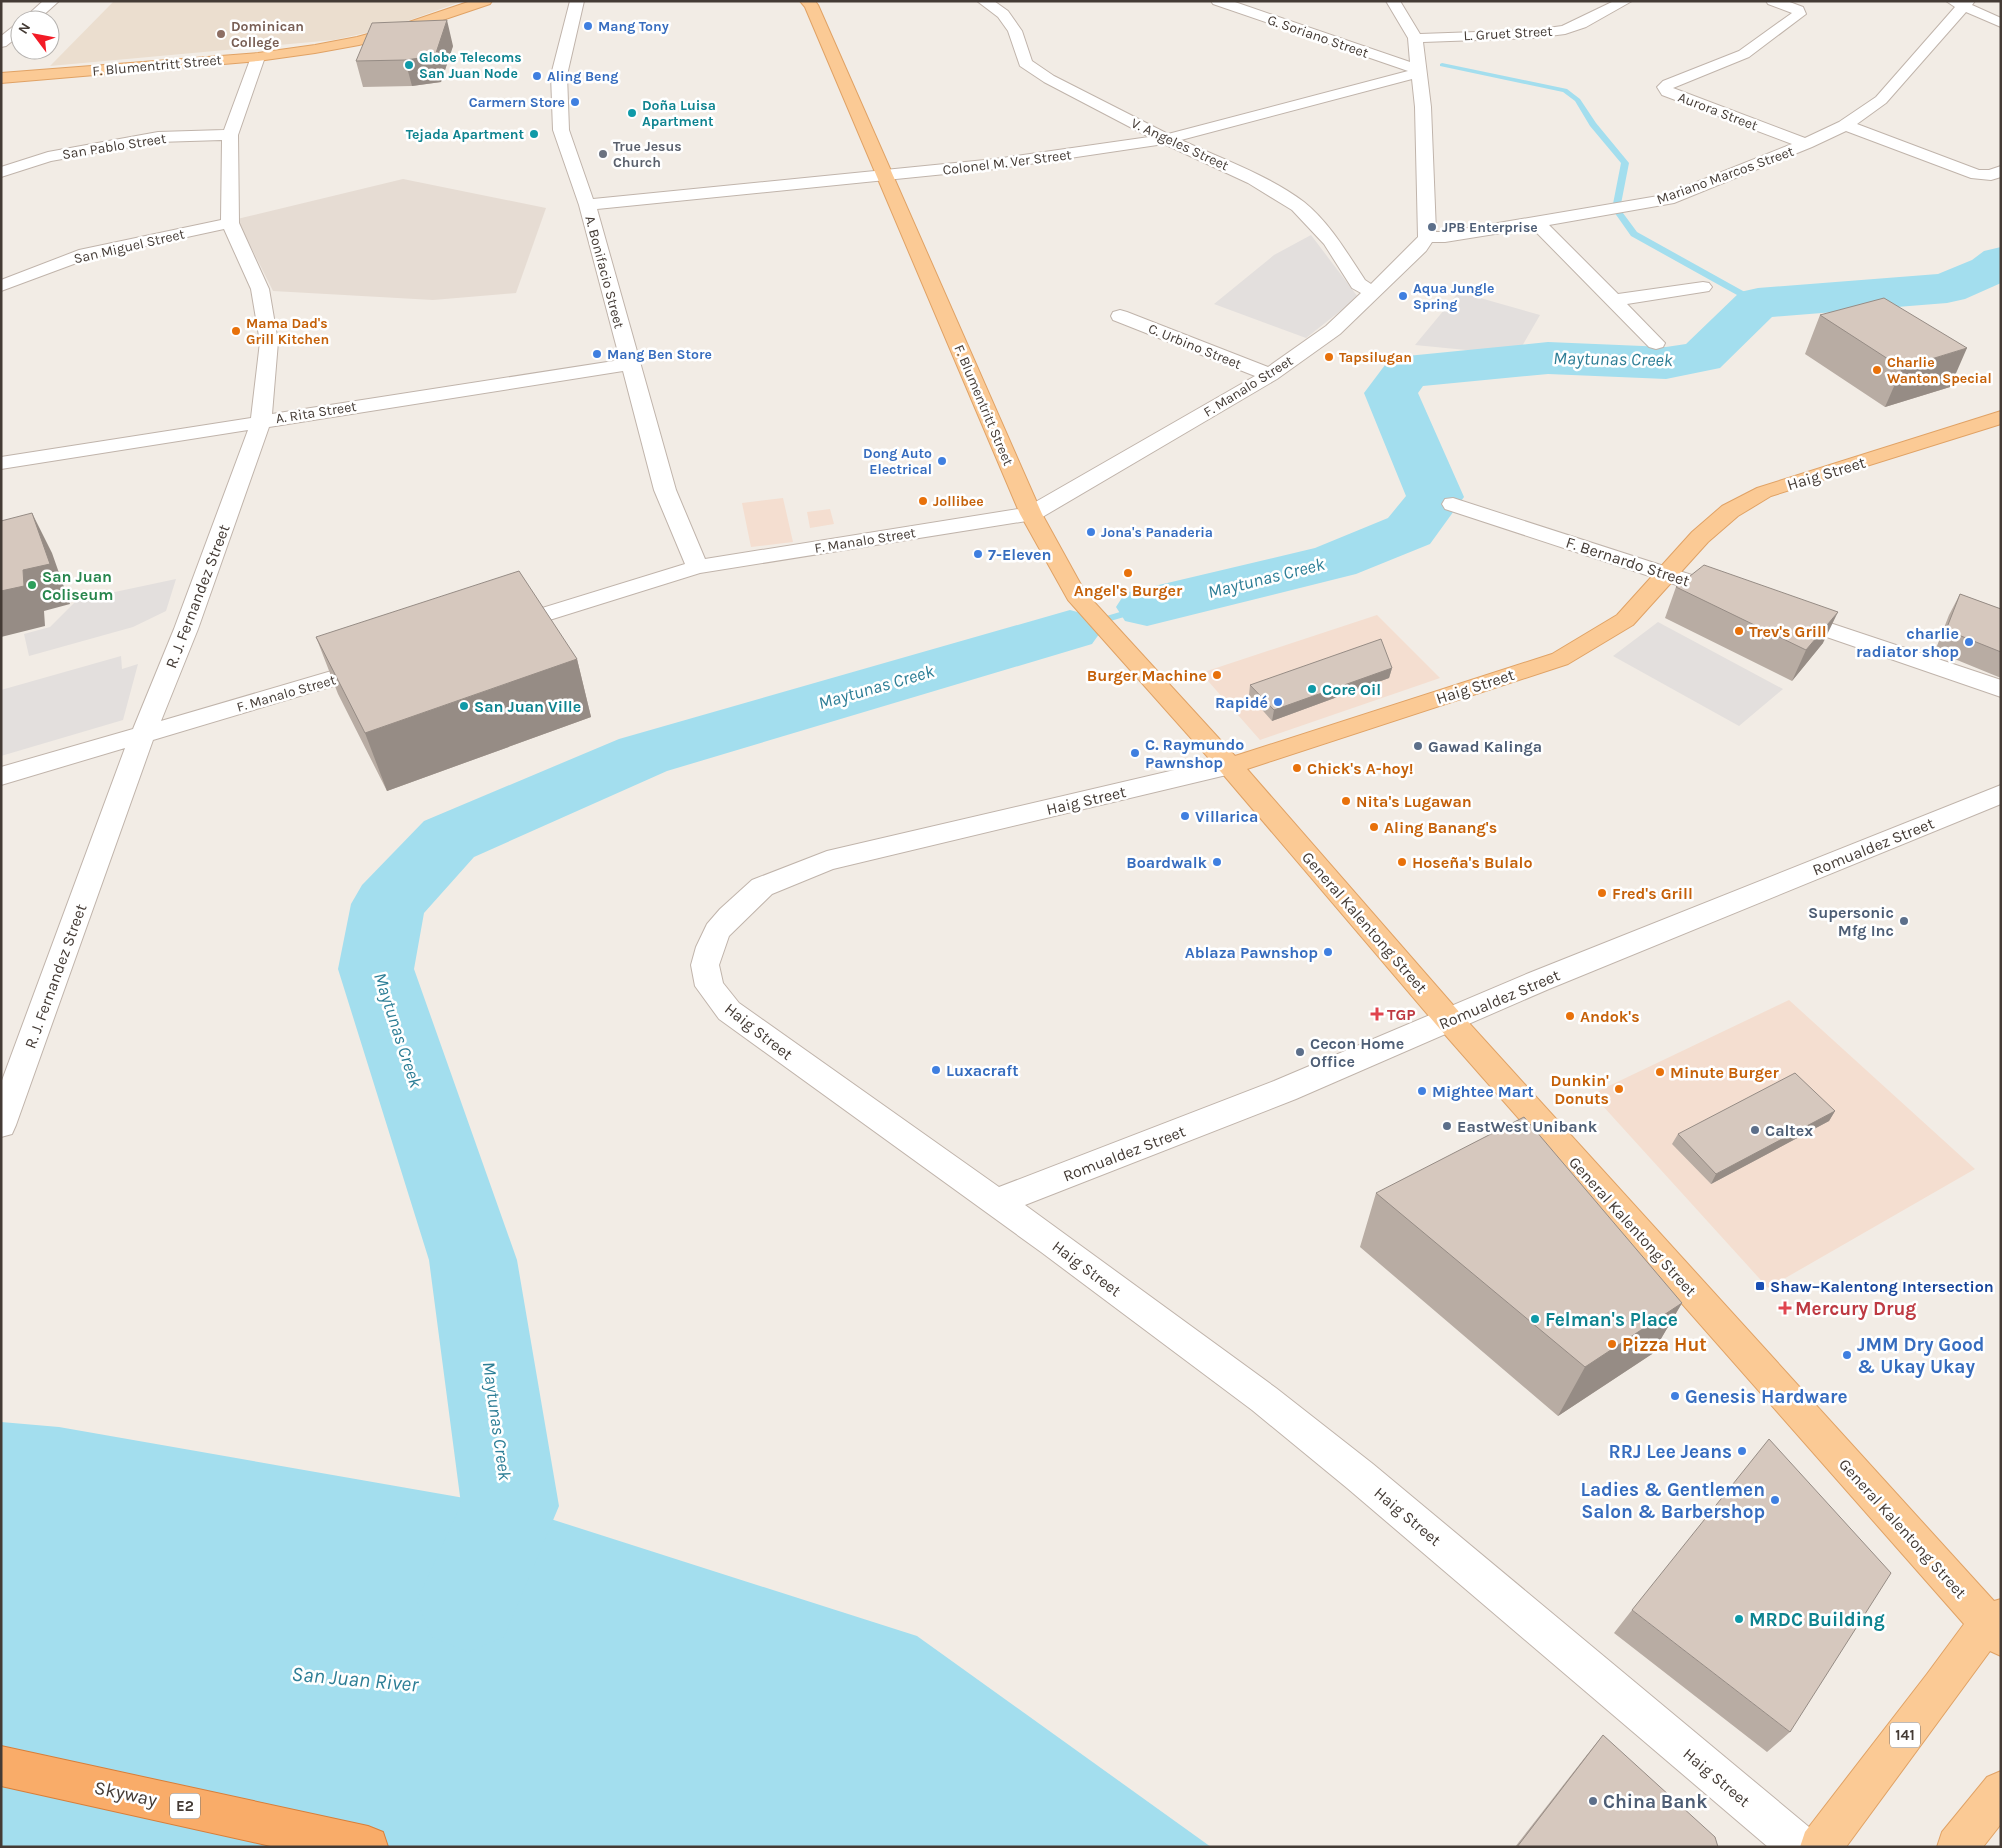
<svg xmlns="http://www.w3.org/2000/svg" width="2002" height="1848" viewBox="0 0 2002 1848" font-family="Karla,sans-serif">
<rect width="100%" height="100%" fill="#f2ece5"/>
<path fill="#e6dcd3" d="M 403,179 L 546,208 L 516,293 L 433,300 L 273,291 L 237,219 Z"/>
<path fill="#f4ded0" d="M 783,498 L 793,542 L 751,547 L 742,503 Z
M 830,509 L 834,524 L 810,528 L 807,512 Z
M 1377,615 L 1440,678 L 1260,740 L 1201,673 Z
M 1789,1000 L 1975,1169 L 1768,1288 L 1592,1094 Z"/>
<path fill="#ebdecf" d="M 114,1 L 463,1 L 388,28 L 334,40 L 50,66 Z"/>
<path fill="#e3dfdd" d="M 1311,235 L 1358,297 L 1306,338 L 1214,304 L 1274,255 Z
M 1459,292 L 1540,315 L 1517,355 L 1415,345 Z
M 176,579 L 166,611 L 133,627 L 29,656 L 24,634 L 50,627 L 77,600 Z
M 1658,622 L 1783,689 L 1739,726 L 1613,656 Z
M 121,656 L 122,669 L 138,664 L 123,720 L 1,756 L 1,690 Z"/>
<path fill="#a3deee" d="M 1,1422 L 59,1427 L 510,1506 L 917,1636 L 1211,1847 L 1,1847 Z"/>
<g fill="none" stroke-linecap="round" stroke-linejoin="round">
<path fill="#a3deee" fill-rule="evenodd" d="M 1442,63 L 1567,89 L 1580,99 L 1596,123 L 1629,163 L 1620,209 L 1637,232 L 1761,301 L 1761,305 L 1755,305 L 1631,236 L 1612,209 L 1621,163 L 1590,126 L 1575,101 L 1563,92 L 1440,66 L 1440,64 Z
M 1147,604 L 1152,607 L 1151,609 L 1070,633 L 1065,630 L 1066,628 Z"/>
<path fill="#a3deee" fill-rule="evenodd" d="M 2001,247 L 2001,283 L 1965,299 L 1947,303 L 1772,317 L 1720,368 L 1666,379 L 1548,374 L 1423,386 L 1418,393 L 1464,497 L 1430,544 L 1356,574 L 1147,626 L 1125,621 L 1116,607 L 1125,593 L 1315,548 L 1388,518 L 1406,496 L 1364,393 L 1388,361 L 1407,356 L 1548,342 L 1666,347 L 1686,344 L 1740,292 L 1758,288 L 1938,274 L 1972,260 L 1984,251 Z
M 1070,610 L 1092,616 L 1102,630 L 1092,644 L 667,771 L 474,857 L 424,913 L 414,969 L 517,1260 L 559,1506 L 504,1637 L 468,1652 L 432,1637 L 417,1601 L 461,1504 L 429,1260 L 338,969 L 351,904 L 362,885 L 424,821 L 619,739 Z"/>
<defs>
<path id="minor" d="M 43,1 L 59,1 L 38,20 L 22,20 Z
M 570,1 L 584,1 L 567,75 L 569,130 L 593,199 L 995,159 L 1149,137 L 1044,82 L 1020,66 L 1008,31 L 998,17 L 977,1 L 994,1 L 1008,11 L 1022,31 L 1032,61 L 1054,76 L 1168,134 L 1408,71 L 1213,4 L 1211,1 L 1232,1 L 1410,62 L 1408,38 L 1386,1 L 1400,1 L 1420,34 L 1534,30 L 1562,26 L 1614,1 L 1632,1 L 1586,27 L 1565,34 L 1534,38 L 1423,42 L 1431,107 L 1436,232 L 1445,232 L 1664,195 L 1792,144 L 1662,95 L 1657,87 L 1663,81 L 1739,51 L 1792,13 L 1768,4 L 1766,1 L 1787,1 L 1803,7 L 1806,14 L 1749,57 L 1673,88 L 1805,138 L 1839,122 L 1876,97 L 1955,7 L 1946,1 L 1975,1 L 1972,5 L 2001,18 L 2001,27 L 1966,12 L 1886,103 L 1857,124 L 1979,170 L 1989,170 L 2001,166 L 2001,177 L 1991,180 L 1971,178 L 1846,131 L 1812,147 L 1674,203 L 1549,225 L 1618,294 L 1703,282 L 1709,283 L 1712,287 L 1709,291 L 1627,304 L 1665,343 L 1663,347 L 1656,349 L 1649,347 L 1532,228 L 1445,242 L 1432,242 L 1426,251 L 1340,334 L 1277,379 L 1039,519 L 700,573 L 511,632 L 503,630 L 499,625 L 503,620 L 685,564 L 654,490 L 623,371 L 269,427 L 198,629 L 161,721 L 369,660 L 377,663 L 381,668 L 377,673 L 153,740 L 16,1125 L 12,1134 L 1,1137 L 1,1083 L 125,748 L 1,785 L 1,767 L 133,729 L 174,629 L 248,430 L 1,469 L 1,457 L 251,418 L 260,342 L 251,289 L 224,229 L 90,258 L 1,291 L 1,280 L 79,250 L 221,220 L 222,140 L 158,142 L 51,161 L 1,177 L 1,167 L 48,152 L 158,132 L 224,130 L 251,57 L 253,54 L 263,54 L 265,57 L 238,135 L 239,223 L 269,289 L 278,342 L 272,414 L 620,360 L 579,205 L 553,130 L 551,75 ZM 1412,79 L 1415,107 L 1418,237 L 1371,284 L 1365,280 C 1347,253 1330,223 1304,202 C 1270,176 1220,158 1181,140 ZM 1164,144 L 1248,183 L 1292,210 L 1324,244 L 1352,288 L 1361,293 L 1326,326 L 1268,367 L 1127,312 L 1120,310 L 1113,312 L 1111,316 L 1113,320 L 1255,376 L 1025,508 L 705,559 L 676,490 L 597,209 L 995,169 Z
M 20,24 L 20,35 L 6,46 L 1,47 L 1,36 L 15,25 Z
M 1453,498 L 1729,587 L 1732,592 L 1729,597 L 1721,599 L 1713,597 L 1445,509 L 1442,504 L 1445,499 Z
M 1794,611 L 2001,680 L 2001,697 L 1786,623 L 1782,618 L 1786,613 Z
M 1230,757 L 1239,760 L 1243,766 L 1239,772 L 833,869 L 772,894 L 729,936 L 719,965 L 723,983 L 739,1003 L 999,1187 L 1274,1081 L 1529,973 L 2001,785 L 2001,804 L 1549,989 L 1296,1099 L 1025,1205 L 1276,1388 L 1373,1464 L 1815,1832 L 1820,1847 L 1768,1847 L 1347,1488 L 1252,1410 L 1041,1252 L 719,1019 L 695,986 L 691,965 L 696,947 L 707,924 L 720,909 L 752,880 L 827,851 Z"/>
<path id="major" d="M 471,1 L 492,1 L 490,4 L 407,32 L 359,45 L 315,53 L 258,61 L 1,83 L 1,73 L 258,53 L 315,45 L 357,37 L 397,26 Z
M 800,1 L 815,1 L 818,5 L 1042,514 L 1085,592 L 1235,756 L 1552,654 L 1617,615 L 1692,532 L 1722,506 L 1757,488 L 2001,411 L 2001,424 L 1771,496 L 1738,516 L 1708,542 L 1633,625 L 1568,664 L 1247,769 L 1460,1013 L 1994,1601 L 2001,1599 L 2001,1656 L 1990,1651 L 1846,1847 L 1800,1847 L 1805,1832 L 1927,1674 L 1964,1624 L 1440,1029 L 1221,772 L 1068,600 L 1020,514 L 805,7 Z
M 2001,1771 L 2001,1824 L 1983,1847 L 1937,1847 L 1942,1832 L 1987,1777 Z"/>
<path id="highway" d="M 1,1746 L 368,1826 L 383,1832 L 388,1847 L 275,1847 L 1,1786 Z"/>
</defs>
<use href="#minor" stroke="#c0b4ab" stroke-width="2"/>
<use href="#major" stroke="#e0a265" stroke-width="2"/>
<use href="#highway" stroke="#d87e39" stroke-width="2"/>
<use href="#minor" fill="#fff" fill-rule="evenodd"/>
<use href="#major" fill="#fbca95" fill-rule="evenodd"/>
<use href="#highway" fill="#f9ac69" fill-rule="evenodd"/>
</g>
<path fill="#b8aca3" d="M 453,46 L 441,82 L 412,86 L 363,87 L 356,61 Z
M 1820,315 L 1950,387 L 1885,407 L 1805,354 Z
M 1676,587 L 1823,643 L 1792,681 L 1665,618 Z
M 1960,594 L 2001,609 L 2001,678 L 1935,651 L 1949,615 Z
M 316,637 L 577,659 L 591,717 L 387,791 L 338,694 Z
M 1392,668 L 1389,678 L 1272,721 L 1249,695 L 1250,685 Z
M 1835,1111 L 1829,1121 L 1711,1184 L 1672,1144 L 1678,1134 Z
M 1376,1193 L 1682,1303 L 1652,1354 L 1558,1416 L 1360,1247 Z
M 1632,1610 L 1790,1732 L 1767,1752 L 1614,1633 Z
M 1603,1735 L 1718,1847 L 1515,1847 L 1586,1756 Z"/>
<path fill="#968c85" d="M 447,20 L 453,46 L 441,82 L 412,86 L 405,60 Z
M 1967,348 L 1950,387 L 1885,407 L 1902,368 Z
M 32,513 L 52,553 L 70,604 L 44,611 L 45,626 L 1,637 L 1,591 L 23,570 Z
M 1838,612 L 1823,643 L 1792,681 L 1806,650 Z
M 577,659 L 591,717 L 387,791 L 365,733 Z
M 1392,668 L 1389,678 L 1272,721 L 1274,710 Z
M 1835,1111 L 1829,1121 L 1711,1184 L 1716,1174 Z
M 1682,1303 L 1652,1354 L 1558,1416 L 1585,1367 Z"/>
<path fill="#d6c8be" stroke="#968c85" d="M 447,20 L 435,56 L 405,60 L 356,61 L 372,23 Z
M 1884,298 L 1967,348 L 1902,368 L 1820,315 Z
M 32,513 L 50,564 L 23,570 L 24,586 L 1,591 L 1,521 Z
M 1704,565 L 1838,612 L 1806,650 L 1676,587 Z
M 519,571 L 577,659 L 365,733 L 316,637 Z
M 1960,594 L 2001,609 L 2001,652 L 1946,630 Z
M 1381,639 L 1392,668 L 1274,710 L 1250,685 Z
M 1795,1073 L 1835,1111 L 1716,1174 L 1678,1134 Z
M 1524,1117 L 1682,1303 L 1585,1367 L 1376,1193 Z
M 1769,1439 L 1891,1573 L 1790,1732 L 1632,1610 Z
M 1603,1735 L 1715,1837 L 1718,1847 L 1517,1847 Z"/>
<g fill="#3f7fe0" stroke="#fff" stroke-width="2">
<circle cx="588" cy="26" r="5"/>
<circle cx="537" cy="76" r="5"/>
<circle cx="575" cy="102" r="5"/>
<circle cx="1403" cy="296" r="5"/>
<circle cx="597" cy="354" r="5"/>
<circle cx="942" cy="461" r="5"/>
<circle cx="1091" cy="532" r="5"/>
<circle cx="978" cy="554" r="5"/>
<circle cx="1969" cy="642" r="5"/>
<circle cx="1278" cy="702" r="5"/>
<circle cx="1135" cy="753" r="5"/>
<circle cx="1185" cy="816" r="5"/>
<circle cx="1217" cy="862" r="5"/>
<circle cx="1328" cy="952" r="5"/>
<circle cx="936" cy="1070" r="5"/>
<circle cx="1422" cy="1091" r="5"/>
<circle cx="1847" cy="1355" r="5"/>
<circle cx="1675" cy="1396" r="5"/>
<circle cx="1742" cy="1451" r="5"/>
<circle cx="1775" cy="1500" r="5"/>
</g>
<circle fill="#8d6e63" stroke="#fff" stroke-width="2" cx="221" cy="34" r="5"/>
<g fill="#0f9aa8" stroke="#fff" stroke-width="2">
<circle cx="409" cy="65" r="5"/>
<circle cx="632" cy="113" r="5"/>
<circle cx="534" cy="134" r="5"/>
<circle cx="1312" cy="689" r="5"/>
<circle cx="464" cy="706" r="5"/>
<circle cx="1535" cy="1319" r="5"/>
<circle cx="1739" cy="1619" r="5"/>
</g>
<circle fill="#6b7280" stroke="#fff" stroke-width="2" cx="603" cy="154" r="5"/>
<g fill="#5c6f8a" stroke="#fff" stroke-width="2">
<circle cx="1432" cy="227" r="5"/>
<circle cx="1418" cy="746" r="5"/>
<circle cx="1904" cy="921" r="5"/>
<circle cx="1300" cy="1052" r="5"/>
<circle cx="1447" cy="1126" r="5"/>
<circle cx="1755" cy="1130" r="5"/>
<circle cx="1593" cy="1801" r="5"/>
</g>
<g fill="#e8710a" stroke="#fff" stroke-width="2">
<circle cx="236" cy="331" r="5"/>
<circle cx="1329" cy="357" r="5"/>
<circle cx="1877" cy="370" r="5"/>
<circle cx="923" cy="501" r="5"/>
<circle cx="1128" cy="573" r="5"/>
<circle cx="1739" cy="631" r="5"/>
<circle cx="1217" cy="675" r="5"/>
<circle cx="1297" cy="768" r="5"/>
<circle cx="1346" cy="801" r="5"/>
<circle cx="1374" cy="827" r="5"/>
<circle cx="1402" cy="862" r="5"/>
<circle cx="1602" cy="893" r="5"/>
<circle cx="1570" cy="1016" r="5"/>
<circle cx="1660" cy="1072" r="5"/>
<circle cx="1619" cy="1089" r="5"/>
<circle cx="1612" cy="1344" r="5"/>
</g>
<circle fill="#2e9e5b" stroke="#fff" stroke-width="2" cx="32" cy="585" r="5"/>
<g fill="#e0444e" stroke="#fff" stroke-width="2">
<path d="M1374.5 1006.5h5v5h5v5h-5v5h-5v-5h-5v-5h5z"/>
<path d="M1782.5 1300.5h5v5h5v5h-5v5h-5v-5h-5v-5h5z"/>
</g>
<rect fill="#1a4fb4" stroke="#fff" stroke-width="2" x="1755" y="1281" width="10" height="10" rx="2.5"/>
<g text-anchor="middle" stroke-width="5" stroke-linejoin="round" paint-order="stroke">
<g font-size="14" font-weight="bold" fill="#785e54" stroke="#fff" text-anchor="start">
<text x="231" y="31">Dominican<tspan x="231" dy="16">College</tspan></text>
</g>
<g font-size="14" font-weight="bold" fill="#366cbe" stroke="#fff" text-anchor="start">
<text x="598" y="31">Mang Tony</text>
<text x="547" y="81">Aling Beng</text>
<text x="565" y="107" text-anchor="end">Carmern Store</text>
<text x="1413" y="293">Aqua Jungle<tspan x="1413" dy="16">Spring</tspan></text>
<text x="607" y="359">Mang Ben Store</text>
<text x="932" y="458" text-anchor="end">Dong Auto<tspan x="932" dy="16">Electrical</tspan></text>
<text x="1101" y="537">Jona's Panaderia</text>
</g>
<g font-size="14" fill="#443b35" stroke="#fff">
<text transform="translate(1508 33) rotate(-3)" y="5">L. Gruet Street</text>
<text transform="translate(1318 36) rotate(19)" y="5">G. Soriano Street</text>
<text transform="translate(157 65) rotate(-5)" y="5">F. Blumentritt Street</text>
<text transform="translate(1718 111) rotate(21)" y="5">Aurora Street</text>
<text transform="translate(1180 144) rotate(25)" y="5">V. Angeles Street</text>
<text transform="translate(114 146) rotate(-9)" y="5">San Pablo Street</text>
<text transform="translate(1007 162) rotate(-7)" y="5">Colonel M. Ver Street</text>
<text transform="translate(1725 175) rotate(-20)" y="5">Mariano Marcos Street</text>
<text transform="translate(129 246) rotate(-13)" y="5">San Miguel Street</text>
<text transform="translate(605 272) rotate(75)" y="5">A. Bonifacio Street</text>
<text transform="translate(1195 346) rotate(22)" y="5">C. Urbino Street</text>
<text transform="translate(1248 386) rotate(-32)" y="5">F. Manalo Street</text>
<text transform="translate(984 405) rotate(67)" y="5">F. Blumentritt Street</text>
<text transform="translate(316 412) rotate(-9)" y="5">A. Rita Street</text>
<text transform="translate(865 540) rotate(-9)" y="5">F. Manalo Street</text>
<text transform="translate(286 693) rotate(-16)" y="5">F. Manalo Street</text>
</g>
<g font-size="14" font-weight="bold" fill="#0d838f" stroke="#fff" text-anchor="start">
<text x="419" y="62">Globe Telecoms<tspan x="419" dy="16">San Juan Node</tspan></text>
<text x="642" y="110">Doña Luisa<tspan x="642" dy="16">Apartment</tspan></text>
<text x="524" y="139" text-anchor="end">Tejada Apartment</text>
</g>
<g font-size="14" font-weight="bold" fill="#5b616d" stroke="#fff" text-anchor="start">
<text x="613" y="151">True Jesus<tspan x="613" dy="16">Church</tspan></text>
</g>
<g font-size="14" font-weight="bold" fill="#4e5e75" stroke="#fff" text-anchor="start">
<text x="1442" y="232">JPB Enterprise</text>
</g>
<g font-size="14" font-weight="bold" fill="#c56008" stroke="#fff" text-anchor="start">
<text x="246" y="328">Mama Dad's<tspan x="246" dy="16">Grill Kitchen</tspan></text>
<text x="1339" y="362">Tapsilugan</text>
<text x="1887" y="367">Charlie<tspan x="1887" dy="16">Wanton Special</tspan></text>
<text x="933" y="506">Jollibee</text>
</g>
<g fill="#fff" stroke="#7c7672" stroke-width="1">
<rect x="1890" y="1722.5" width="30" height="25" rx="4"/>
<rect x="170" y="1793.5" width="30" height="25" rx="4"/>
</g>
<g font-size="15" font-weight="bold" fill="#443b35">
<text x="1905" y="1740">141</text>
<text x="185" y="1811">E2</text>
</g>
<g font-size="16" fill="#443b35" stroke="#fff">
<text transform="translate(1826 473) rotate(-17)" y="6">Haig Street</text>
<text transform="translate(1628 561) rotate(18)" y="6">F. Bernardo Street</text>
<text transform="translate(197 596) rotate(-69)" y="6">R. J. Fernandez Street</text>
<text transform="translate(1475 686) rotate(-18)" y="6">Haig Street</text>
<text transform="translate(1086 800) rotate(-13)" y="6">Haig Street</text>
<text transform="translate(1873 846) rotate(-22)" y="6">Romualdez Street</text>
<text transform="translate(1365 922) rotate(49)" y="6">General Kalentong Street</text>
<text transform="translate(55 976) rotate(-70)" y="6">R. J. Fernandez Street</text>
<text transform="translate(1499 999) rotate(-23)" y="6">Romualdez Street</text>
<text transform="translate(759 1031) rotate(38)" y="6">Haig Street</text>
<text transform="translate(1124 1153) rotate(-21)" y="6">Romualdez Street</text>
<text transform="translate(1633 1226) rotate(48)" y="6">General Kalentong Street</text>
<text transform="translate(1087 1268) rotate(37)" y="6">Haig Street</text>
<text transform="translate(1408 1516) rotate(40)" y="6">Haig Street</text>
<text transform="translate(1903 1528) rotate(48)" y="6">General Kalentong Street</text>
<text transform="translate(1717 1777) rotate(40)" y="6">Haig Street</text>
</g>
<g font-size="16" font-weight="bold" fill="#366cbe" stroke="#fff" text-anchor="start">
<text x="988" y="560">7-Eleven</text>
<text x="1959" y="639" text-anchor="end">charlie<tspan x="1959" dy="18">radiator shop</tspan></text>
<text x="1268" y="708" text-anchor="end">Rapidé</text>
<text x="1145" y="750">C. Raymundo<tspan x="1145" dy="18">Pawnshop</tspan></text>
<text x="1195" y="822">Villarica</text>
<text x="1207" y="868" text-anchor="end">Boardwalk</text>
<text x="1318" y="958" text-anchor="end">Ablaza Pawnshop</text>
<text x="946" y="1076">Luxacraft</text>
<text x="1432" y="1097">Mightee Mart</text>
</g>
<g font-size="16" font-weight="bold" fill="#27864d" stroke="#fff" text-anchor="start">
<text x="42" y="582">San Juan<tspan x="42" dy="18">Coliseum</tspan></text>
</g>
<g font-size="16" font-weight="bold" fill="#c56008" stroke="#fff" text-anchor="start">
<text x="1128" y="596" text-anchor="middle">Angel's Burger</text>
<text x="1749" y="637">Trev's Grill</text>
<text x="1207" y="681" text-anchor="end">Burger Machine</text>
<text x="1307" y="774">Chick's A-hoy!</text>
<text x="1356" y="807">Nita's Lugawan</text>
<text x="1384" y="833">Aling Banang's</text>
<text x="1412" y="868">Hoseña's Bulalo</text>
<text x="1612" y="899">Fred's Grill</text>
<text x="1580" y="1022">Andok's</text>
<text x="1670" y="1078">Minute Burger</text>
<text x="1609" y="1086" text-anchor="end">Dunkin'<tspan x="1609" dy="18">Donuts</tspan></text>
</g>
<g font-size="16" font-weight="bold" fill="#0d838f" stroke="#fff" text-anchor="start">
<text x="1322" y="695">Core Oil</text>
<text x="474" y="712">San Juan Ville</text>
</g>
<g font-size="16" font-weight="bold" fill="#4e5e75" stroke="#fff" text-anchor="start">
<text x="1428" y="752">Gawad Kalinga</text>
<text x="1894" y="918" text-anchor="end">Supersonic<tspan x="1894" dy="18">Mfg Inc</tspan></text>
<text x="1310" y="1049">Cecon Home<tspan x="1310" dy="18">Office</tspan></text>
<text x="1457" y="1132">EastWest Unibank</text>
<text x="1765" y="1136">Caltex</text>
</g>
<g font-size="16" font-weight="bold" fill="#be3a42" stroke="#fff" text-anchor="start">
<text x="1387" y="1020">TGP</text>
</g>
<g font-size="16" font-weight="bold" fill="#164399" stroke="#fff" text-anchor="start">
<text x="1770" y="1292">Shaw–Kalentong Intersection</text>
</g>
<g font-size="18" font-style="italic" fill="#2d7e96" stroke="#fff">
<text transform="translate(1613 359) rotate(1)" y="6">Maytunas Creek</text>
<text transform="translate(1266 578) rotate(-14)" y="6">Maytunas Creek</text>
<text transform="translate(876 687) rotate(-16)" y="6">Maytunas Creek</text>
<text transform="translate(398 1030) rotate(72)" y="6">Maytunas Creek</text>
<text transform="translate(497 1421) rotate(82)" y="6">Maytunas Creek</text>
</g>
<g font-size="19" font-weight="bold" fill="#be3a42" stroke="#fff" text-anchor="start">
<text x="1795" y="1315">Mercury Drug</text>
</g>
<g font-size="19" font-weight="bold" fill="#0d838f" stroke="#fff" text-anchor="start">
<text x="1545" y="1326">Felman's Place</text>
<text x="1749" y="1626">MRDC Building</text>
</g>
<g font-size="19" font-weight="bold" fill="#c56008" stroke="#fff" text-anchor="start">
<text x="1622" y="1351">Pizza Hut</text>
</g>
<g font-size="19" font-weight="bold" fill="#366cbe" stroke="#fff" text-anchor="start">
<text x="1857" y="1351">JMM Dry Good<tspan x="1857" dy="22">&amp; Ukay Ukay</tspan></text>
<text x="1685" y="1403">Genesis Hardware</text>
<text x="1732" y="1458" text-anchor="end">RRJ Lee Jeans</text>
<text x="1765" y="1496" text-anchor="end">Ladies &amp; Gentlemen<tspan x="1765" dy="22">Salon &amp; Barbershop</tspan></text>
</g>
<g font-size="19" fill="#443b35" stroke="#fff">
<text transform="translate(126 1793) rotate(12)" y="7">Skyway</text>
</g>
<g font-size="19" font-weight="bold" fill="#4e5e75" stroke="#fff" text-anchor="start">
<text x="1603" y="1808">China Bank</text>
</g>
<g font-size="21" font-style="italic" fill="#2d7e96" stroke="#fff">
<text transform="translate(355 1679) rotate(5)" y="7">San Juan River</text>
</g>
</g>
<rect width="2002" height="1848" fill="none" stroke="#443b35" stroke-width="5"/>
<g transform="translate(35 35) rotate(302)"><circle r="24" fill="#ffffff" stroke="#b4b1ae"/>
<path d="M0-4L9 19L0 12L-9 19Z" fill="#f31b26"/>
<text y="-8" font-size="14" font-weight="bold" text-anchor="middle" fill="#443b35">N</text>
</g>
</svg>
